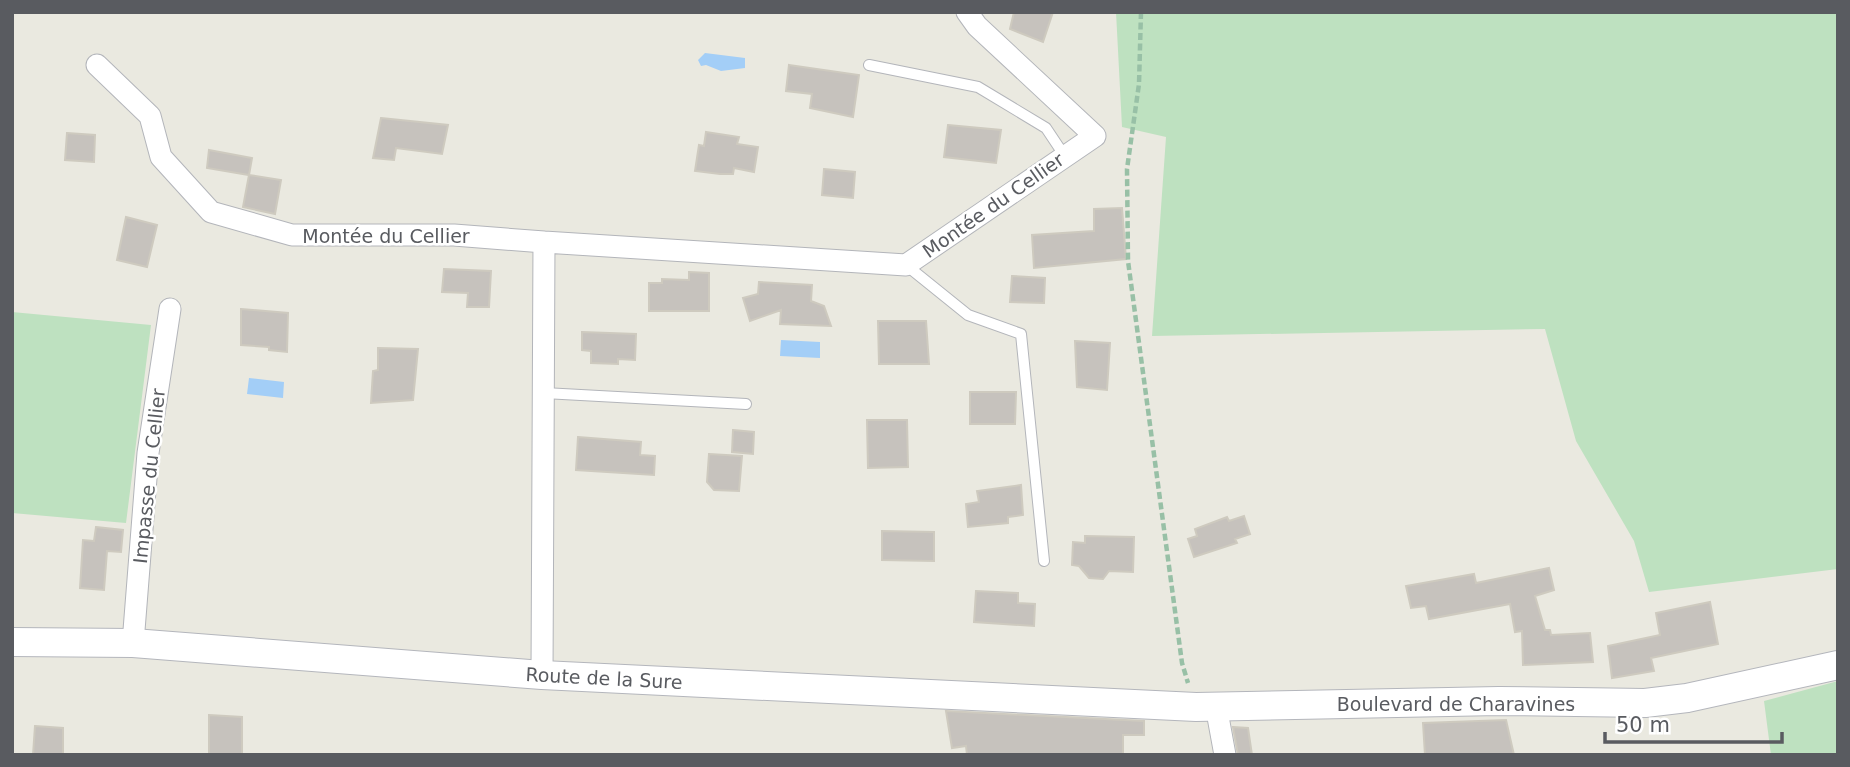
<svg xmlns="http://www.w3.org/2000/svg" width="1850" height="767" viewBox="0 0 1850 767" font-family="'DejaVu Sans',sans-serif">
<rect width="100%" height="100%" fill="#eae9e0"/>
<path fill="#bee1c0" d="M 1116,12 L 1838,12 L 1838,569 L 1649,592 L 1634,541 L 1576,441 L 1545,329 L 1152,336 L 1166,137 L 1122,127 Z
M 12,312 L 151,325 L 126,523 L 12,513 Z
M 1838,681 L 1838,755 L 1771,755 L 1764,701 Z"/>
<path fill="#a3cef7" d="M 705,53 L 745,58 L 745,68 L 721,71 L 706,65 L 701,66 L 698,60 Z
M 781,340 L 820,342 L 820,358 L 780,356 Z
M 249,378 L 284,382 L 283,398 L 247,394 Z"/>
<path fill="#c6c2bd" stroke="#cecabf" stroke-width="2" d="M 1014,12 L 1053,12 L 1043,42 L 1010,29 Z
M 789,65 L 859,75 L 853,117 L 810,108 L 812,94 L 786,91 Z
M 381,118 L 448,125 L 442,154 L 396,148 L 394,160 L 373,158 Z
M 948,125 L 1001,130 L 996,163 L 944,157 Z
M 706,132 L 739,137 L 737,144 L 758,147 L 754,172 L 734,168 L 733,174 L 720,174 L 695,171 L 699,145 L 704,146 Z
M 67,133 L 95,135 L 94,162 L 65,160 Z
M 209,150 L 252,158 L 249,175 L 207,168 Z
M 824,169 L 855,172 L 853,198 L 822,195 Z
M 249,175 L 281,180 L 275,214 L 243,207 Z
M 1122,208 L 1126,259 L 1034,268 L 1032,235 L 1094,231 L 1094,209 Z
M 126,217 L 157,225 L 147,267 L 117,260 Z
M 444,269 L 491,271 L 489,307 L 467,307 L 468,293 L 442,292 Z
M 689,272 L 709,273 L 709,311 L 649,311 L 649,283 L 662,283 L 662,279 L 689,280 Z
M 1012,276 L 1045,278 L 1044,303 L 1010,302 Z
M 759,282 L 812,285 L 811,301 L 824,306 L 831,326 L 780,324 L 781,310 L 750,321 L 743,298 L 758,294 Z
M 241,309 L 288,313 L 287,352 L 269,350 L 269,347 L 241,345 Z
M 878,321 L 926,321 L 929,364 L 879,364 Z
M 582,332 L 636,334 L 635,360 L 618,359 L 618,364 L 591,363 L 591,351 L 582,350 Z
M 1075,341 L 1110,343 L 1107,390 L 1077,387 Z
M 378,348 L 418,349 L 413,400 L 371,403 L 373,371 L 378,370 Z
M 970,392 L 1016,392 L 1015,424 L 970,424 Z
M 867,420 L 907,420 L 908,467 L 868,468 Z
M 733,430 L 754,432 L 753,454 L 732,452 Z
M 578,437 L 641,442 L 640,455 L 655,456 L 654,475 L 576,470 Z
M 709,454 L 742,456 L 739,491 L 714,490 L 707,482 Z
M 1021,485 L 1023,515 L 1008,517 L 1008,523 L 968,527 L 966,504 L 979,502 L 977,491 Z
M 1244,516 L 1250,534 L 1235,539 L 1237,543 L 1194,557 L 1188,539 L 1197,536 L 1195,529 L 1227,517 L 1229,521 Z
M 96,527 L 123,530 L 121,552 L 107,551 L 104,590 L 80,588 L 83,540 L 94,541 Z
M 882,531 L 934,532 L 934,561 L 882,560 Z
M 1085,536 L 1134,537 L 1133,572 L 1109,571 L 1103,579 L 1089,578 L 1079,566 L 1072,565 L 1073,542 L 1085,543 Z
M 1549,568 L 1554,590 L 1535,596 L 1545,630 L 1550,630 L 1551,635 L 1590,633 L 1593,662 L 1523,665 L 1522,631 L 1515,632 L 1510,604 L 1429,619 L 1426,606 L 1411,608 L 1406,586 L 1474,574 L 1476,583 Z
M 976,591 L 1018,593 L 1018,603 L 1035,604 L 1034,626 L 974,622 Z
M 1710,602 L 1718,644 L 1651,658 L 1654,671 L 1612,678 L 1608,646 L 1660,635 L 1656,613 Z
M 946,711 L 1144,721 L 1144,735 L 1123,735 L 1123,755 L 967,755 L 966,746 L 952,748 Z
M 209,715 L 242,717 L 242,755 L 209,755 Z
M 1506,720 L 1514,755 L 1425,755 L 1423,723 Z
M 35,726 L 63,728 L 63,755 L 33,755 Z
M 1233,727 L 1248,728 L 1252,755 L 1238,755 Z"/>
<g fill="none" stroke-linecap="round" stroke-linejoin="round">
<defs>
<path id="lane" d="M 869,65 L 978,87 L 1046,128 L 1064,155
M 906,265 L 968,315 L 1021,334 L 1044,561
M 544,393 L 746,404"/>
<path id="street" d="M 97,65 L 150,116 L 161,157 L 211,212 L 292,235 L 454,235 L 544,242 L 542,675
M 544,242 L 906,265 L 1095,136 L 977,26 L 967,12
M 133,643 L 148,453 L 170,309
M 1216,706 L 1225,755"/>
<path id="secondary" d="M 12,642 L 133,643 L 542,675 L 1196,707 L 1499,701 L 1645,703 L 1687,698 L 1838,665"/>
</defs>
<use href="#lane" stroke="#b3b5ba" stroke-width="12"/>
<use href="#street" stroke="#b3b5ba" stroke-width="23"/>
<use href="#secondary" stroke="#b4b6bc" stroke-width="30"/>
<path stroke="#98c0a6" stroke-width="4.5" stroke-dasharray="7 3.5" stroke-linecap="butt" d="M 1141,12 L 1139,84 L 1127,169 L 1128,261 L 1182,663 L 1188,683"/>
<use href="#lane" stroke="#fff" stroke-width="10"/>
<use href="#street" stroke="#fff" stroke-width="21"/>
<use href="#secondary" stroke="#fff" stroke-width="28"/>
</g>
<g text-anchor="middle" stroke-width="5" stroke-linejoin="round" paint-order="stroke">
<g font-size="19" fill="#595b60" stroke="#fff">
<text transform="translate(993 205) rotate(-35)" y="7">Montée du Cellier</text>
<text x="386" y="243">Montée du Cellier</text>
<text transform="translate(149 476) rotate(-84)" y="7">Impasse du Cellier</text>
<text transform="translate(604 678) rotate(3)" y="7">Route de la Sure</text>
<text x="1456" y="711">Boulevard de Charavines</text>
</g>
</g>
<rect width="1850" height="767" fill="none" stroke="#595b60" stroke-width="28"/>
<path d="M1605 732v10h177v-10" fill="none" stroke="#595b60" stroke-width="3.5"/>
<text x="1616" y="732" font-size="21" fill="#595b60" stroke="#ffffff" stroke-width="5" paint-order="stroke">50 m</text>
</svg>
